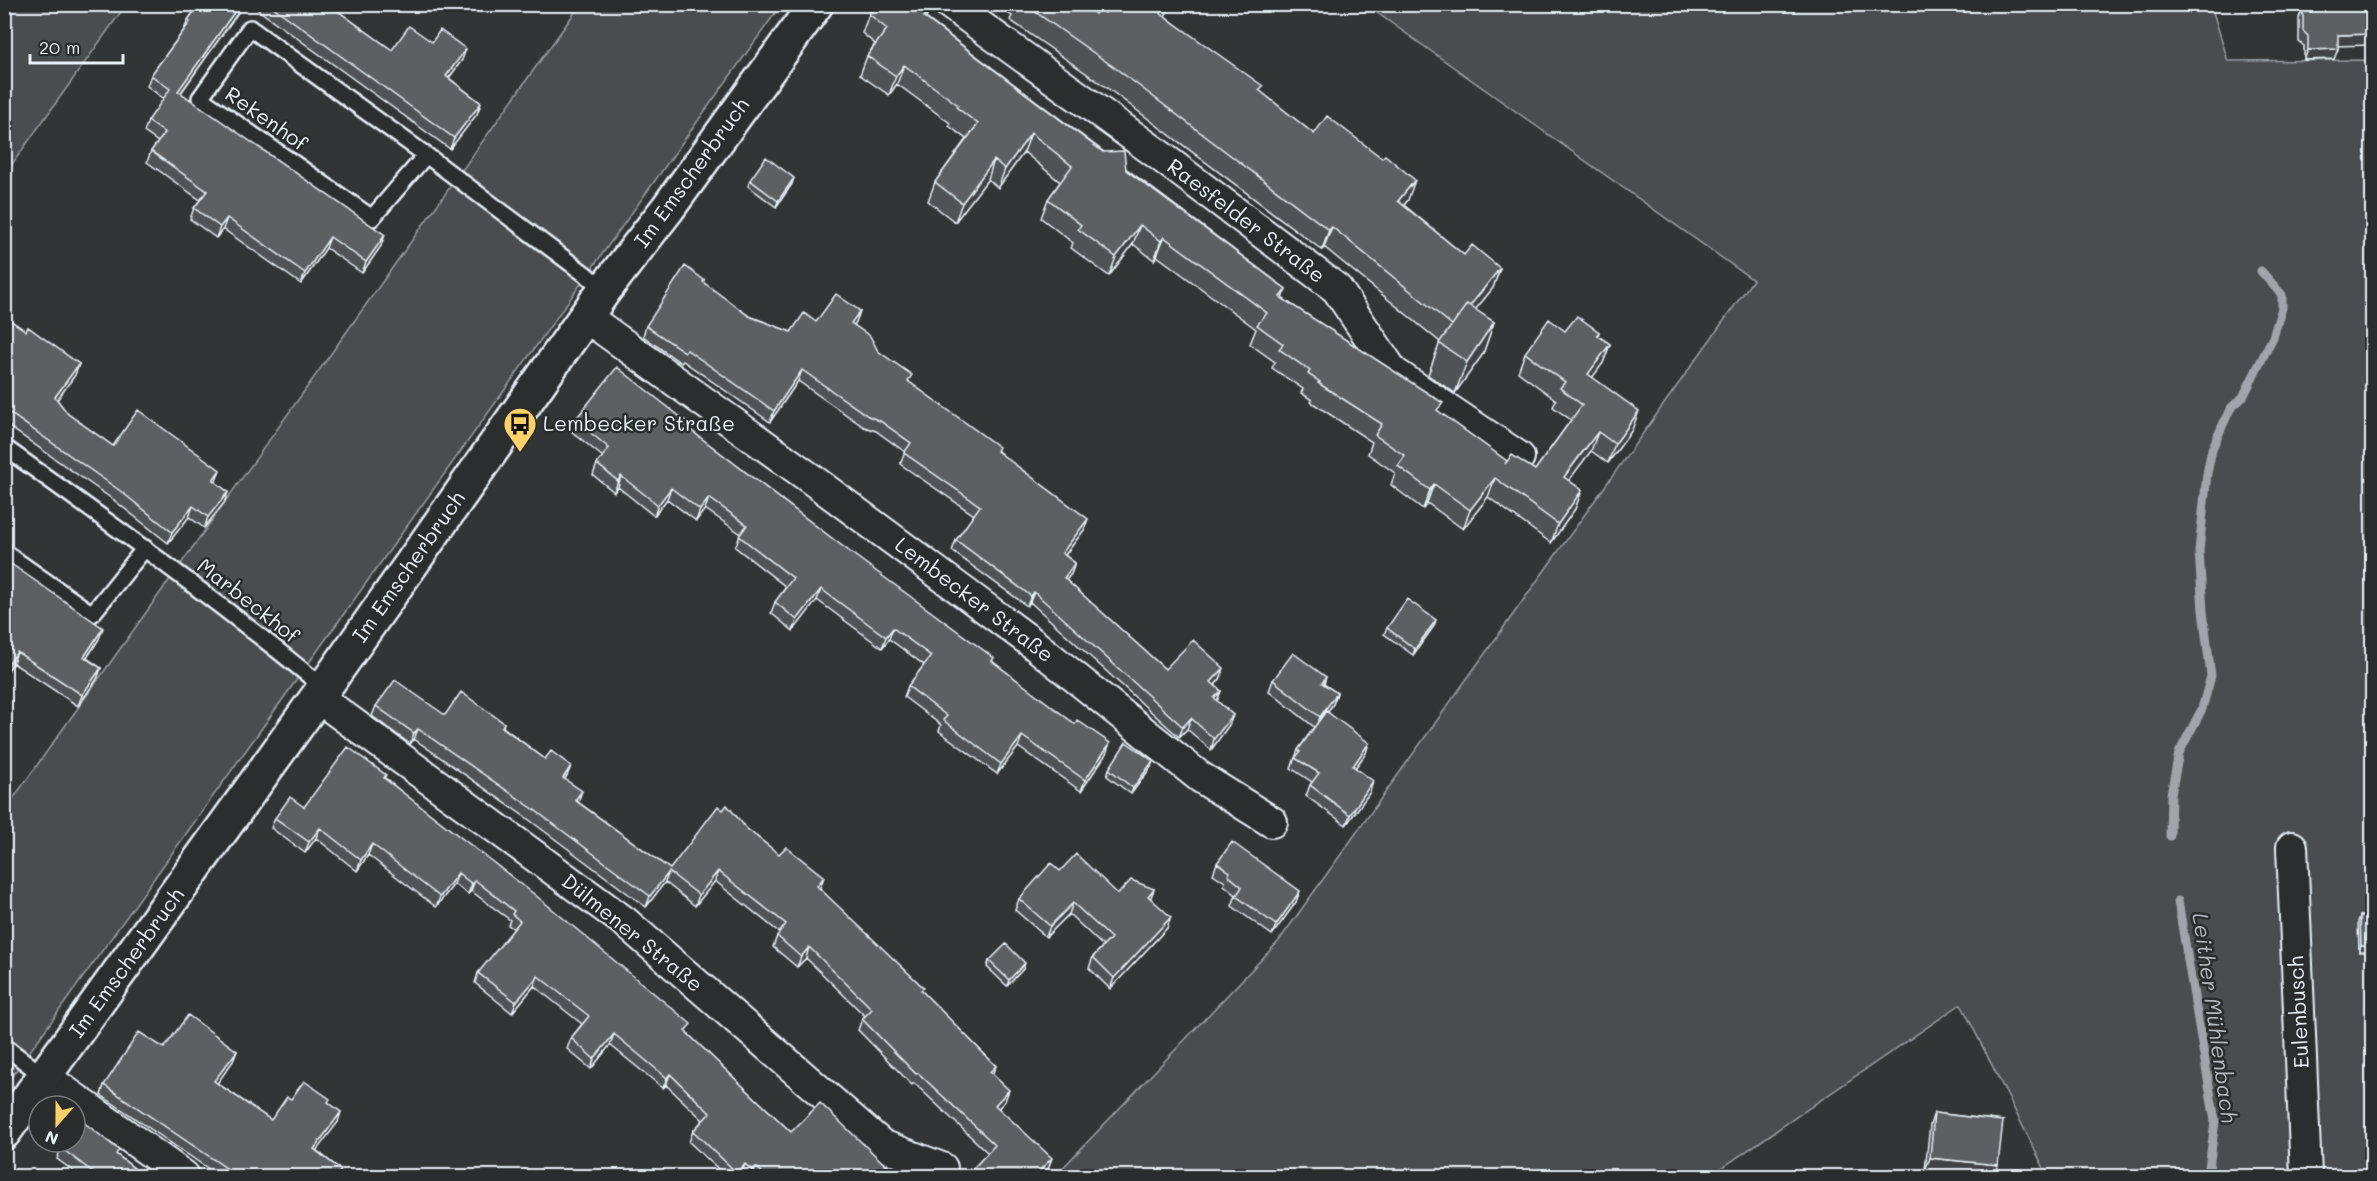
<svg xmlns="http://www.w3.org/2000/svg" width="2377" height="1181" viewBox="0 0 2377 1181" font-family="Mali,sans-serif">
<rect width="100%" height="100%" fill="#323536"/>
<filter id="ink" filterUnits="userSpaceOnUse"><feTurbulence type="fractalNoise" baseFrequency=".0167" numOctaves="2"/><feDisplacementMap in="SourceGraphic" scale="12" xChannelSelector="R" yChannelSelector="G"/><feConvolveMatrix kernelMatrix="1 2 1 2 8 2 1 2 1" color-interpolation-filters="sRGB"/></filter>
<g filter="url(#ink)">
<path fill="#494d4f" stroke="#989fa4" stroke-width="1.5" d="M 5,4 L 126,5 L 5,174 L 4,5 Z
M 580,5 L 781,5 L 5,1086 L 5,810 Z
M 1366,5 L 2211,5 L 2228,61 L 2372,60 L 2372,1176 L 2048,1176 L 1961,1004 L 1710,1176 L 1055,1176 L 1278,942 L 1753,280 Z"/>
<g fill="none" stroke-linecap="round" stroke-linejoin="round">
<path stroke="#9fa5aa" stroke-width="9" d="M 2170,836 L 2171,794 L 2179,753 L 2202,709 L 2211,676 L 2203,611 L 2199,551 L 2207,474 L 2212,449 L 2230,409 L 2243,397 L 2273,337 L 2282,308 L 2282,295 L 2261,271
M 2178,901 L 2215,1121 L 2208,1176"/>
<defs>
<path id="lane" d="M 426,155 L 372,218 L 200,98 L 250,28 L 426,155 L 605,289
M 4,447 C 113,525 221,603 324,688
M 4,552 L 92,614 L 145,548
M 4,1046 L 45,1077"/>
<path id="street" d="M 950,4 L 1155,152 L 1337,289 L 1393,372 L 1519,457
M 586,317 L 814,481 L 1031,642 L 1200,777 L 1272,822
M 317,697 L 625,922 L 882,1145 L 942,1168
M 2292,847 L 2306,1176
M 45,1077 L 184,1176"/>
<path id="secondary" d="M 4,1132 L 324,688 L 605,289 L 668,208 L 816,4"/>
</defs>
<use href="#lane" stroke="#e8f1f8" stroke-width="20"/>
<use href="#street" stroke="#e8f1f8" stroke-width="34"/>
<use href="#secondary" stroke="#e8f1f8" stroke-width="38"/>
<use href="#lane" stroke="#2a2d2e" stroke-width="15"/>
<use href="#street" stroke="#2a2d2e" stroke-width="30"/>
<use href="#secondary" stroke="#2a2d2e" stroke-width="33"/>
</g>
<path fill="#4f5355" stroke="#e8f1f8" stroke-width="1.5" d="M 199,4 L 244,4 L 181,93 L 381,246 L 362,273 L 326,248 L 301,284 L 223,229 L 216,238 L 190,219 L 194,208 L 200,200 L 147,162 L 151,151 L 158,142 L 144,132 L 148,121 L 164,99 L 147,86 L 151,75 L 184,30 L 188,20 Z
M 250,4 L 328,4 L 392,50 L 432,42 L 462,60 L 449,78 L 481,103 L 477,114 L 450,149 Z
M 995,4 L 1082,4 L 1095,14 L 1165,16 L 1314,134 L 1408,200 L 1404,205 L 1464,255 L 1500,268 L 1493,288 L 1475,310 L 1494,322 L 1483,354 L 1455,393 L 1428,375 L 1440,342 L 1324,247 L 1322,250 L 1110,90 L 1010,20 L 1012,16 Z
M 872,6 L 929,9 L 926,18 L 1286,289 L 1282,298 L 1507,462 L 1535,470 L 1571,420 L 1553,407 L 1556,400 L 1518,372 L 1525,353 L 1565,331 L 1599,332 L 1598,336 L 1610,344 L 1603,363 L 1592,377 L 1632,430 L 1608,463 L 1591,451 L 1574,473 L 1569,481 L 1582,490 L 1575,509 L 1551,543 L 1488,497 L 1463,529 L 1427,503 L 1423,509 L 1391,485 L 1395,473 L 1368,454 L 1372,442 L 1311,402 L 1312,400 L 1301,393 L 1303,389 L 1272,368 L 1275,362 L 1250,344 L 1256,329 L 1157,256 L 1154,260 L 1133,244 L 1109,276 L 1071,248 L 1073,243 L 1041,218 L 1048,199 L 1060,182 L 1024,152 L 998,188 L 988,179 L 955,222 L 928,201 L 935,182 L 966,139 L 949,126 L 950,123 L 897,84 L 889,95 L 860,75 L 867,56 L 875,44 L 862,33 Z
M 2303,7 L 2373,45 L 2338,45 L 2334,59 L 2304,60 L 2304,46 L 2299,42 L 2299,18 Z
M 750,180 L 792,184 L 776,207 L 748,186 Z
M 704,280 L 703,283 L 749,316 L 791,332 L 816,322 L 860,311 L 856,322 L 854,325 L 878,351 L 909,382 L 998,451 L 1084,530 L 1065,555 L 1075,563 L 1071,574 L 1066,580 L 1165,669 L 1220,679 L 1215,685 L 1221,691 L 1217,701 L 1233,715 L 1229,725 L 1211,750 L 1187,729 L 1179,737 L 1030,602 L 1027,606 L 952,551 L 956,540 L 974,515 L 900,464 L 905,452 L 876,431 L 864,427 L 798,381 L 770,422 L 683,361 L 681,363 L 643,336 L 646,326 Z
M 4,316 L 26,331 L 79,364 L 75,375 L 57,400 L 68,414 L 113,446 L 216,481 L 215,482 L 228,492 L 224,503 L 204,528 L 189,517 L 168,543 L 115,501 L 4,423 Z
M 575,420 L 685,426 L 993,662 L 1106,754 L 1081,791 L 1018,747 L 997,774 L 939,731 L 941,725 L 904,697 L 908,686 L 924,665 L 889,639 L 882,648 L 817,600 L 793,631 L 771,613 L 775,602 L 786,587 L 735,547 L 741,534 L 705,509 L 696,521 L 667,499 L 654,516 L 618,487 L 614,492 L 593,475 L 597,464 L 603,457 L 571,431 Z
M 4,559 L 99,639 L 87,658 L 101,668 L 97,679 L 78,706 L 13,663 L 6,673 L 4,672 Z
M 1434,626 L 1413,655 L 1384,634 L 1387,628 Z
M 1326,677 L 1324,684 L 1337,693 L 1333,704 L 1328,712 L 1366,753 L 1355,768 L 1370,792 L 1346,825 L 1306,796 L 1310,785 L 1312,782 L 1291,768 L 1298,750 L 1314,727 L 1269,691 L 1273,680 Z
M 376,706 L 504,723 L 503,727 L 545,759 L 571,766 L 565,779 L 578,802 L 670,869 L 747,829 L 820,888 L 819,888 L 996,1066 L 992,1075 L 1005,1101 L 998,1108 L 1048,1169 L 1040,1176 L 966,1176 L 988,1153 L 914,1083 L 912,1085 L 858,1030 L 862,1019 L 865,1016 L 806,958 L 797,967 L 773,947 L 777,936 L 780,933 L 715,881 L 695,906 L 665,882 L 646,907 L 528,819 L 414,739 L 410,744 L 372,716 Z
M 1151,767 L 1131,794 L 1107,776 L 1109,769 Z
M 385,778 L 687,1033 L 791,1132 L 897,1176 L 744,1176 L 741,1174 L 739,1176 L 726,1176 L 689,1142 L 693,1131 L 703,1120 L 666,1085 L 663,1088 L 610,1045 L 591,1069 L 567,1049 L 571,1038 L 582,1024 L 534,986 L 512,1013 L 475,983 L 478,973 L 514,929 L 508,925 L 510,920 L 471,891 L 468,894 L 454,884 L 436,907 L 368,855 L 357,871 L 316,838 L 305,853 L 271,828 L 275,818 Z
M 1217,863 L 1296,902 L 1272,935 L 1232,906 L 1236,895 L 1224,885 L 1225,882 L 1213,874 Z
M 1060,871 L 1118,894 L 1154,889 L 1150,898 L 1167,928 L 1110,989 L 1089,968 L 1093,957 L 1103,946 L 1069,914 L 1046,937 L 1015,910 L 1019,899 Z
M 2360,916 L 2373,916 L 2359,952 L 2358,922 Z
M 989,961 L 1023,969 L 1007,986 L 987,967 Z
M 164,1048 L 237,1051 L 233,1061 L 217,1083 L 271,1120 L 291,1099 L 329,1103 L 338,1122 L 316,1150 L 341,1170 L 339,1176 L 219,1176 L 101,1095 L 104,1085 Z
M 1934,1113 L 2003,1121 L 1925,1170 L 1930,1125 Z
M 61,1148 L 117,1155 L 144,1176 L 80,1176 L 57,1159 Z"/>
<path fill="#404345" stroke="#e8f1f8" stroke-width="1.5" d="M 240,4 L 244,4 L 174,102 L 178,91 Z
M 1166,4 L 1173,4 L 1153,33 L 1160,13 Z
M 2373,34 L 2373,45 L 2334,46 L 2338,35 Z
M 466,49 L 462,60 L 442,87 L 446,76 Z
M 2338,49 L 2334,59 L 2304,60 L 2308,50 Z
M 904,65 L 897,84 L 889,95 L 896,76 Z
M 481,103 L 477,114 L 450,149 L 454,138 Z
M 1031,133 L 1024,152 L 998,188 L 1005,169 Z
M 994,160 L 988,179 L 955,222 L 962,203 Z
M 794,178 L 792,184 L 776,207 L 778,201 Z
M 1415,180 L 1408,200 L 1391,221 L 1398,201 Z
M 227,218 L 223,229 L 216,238 L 220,227 Z
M 1140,225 L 1133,244 L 1109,276 L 1116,257 Z
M 1332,227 L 1324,247 L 1322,250 L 1329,230 Z
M 385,235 L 381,246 L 362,273 L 366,262 Z
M 330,237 L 326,248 L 301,284 L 305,273 Z
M 1164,237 L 1157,256 L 1154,260 L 1161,241 Z
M 1500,268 L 1493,288 L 1446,346 L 1453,326 Z
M 860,311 L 856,322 L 847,334 L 851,323 Z
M 1494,322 L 1483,354 L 1455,393 L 1467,362 Z
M 1610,344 L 1603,363 L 1581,393 L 1588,374 Z
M 79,364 L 75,375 L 51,408 L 55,397 Z
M 802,370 L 798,381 L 770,422 L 774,411 Z
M 1639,411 L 1632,430 L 1608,463 L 1615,444 Z
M 1598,432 L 1591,451 L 1557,496 L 1564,477 Z
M 220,470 L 216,481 L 209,491 L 213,480 Z
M 621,476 L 618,487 L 614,492 L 618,481 Z
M 1495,478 L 1488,497 L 1463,529 L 1470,510 Z
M 1434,484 L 1427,503 L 1423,509 L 1430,490 Z
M 671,488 L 667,499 L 654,516 L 658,505 Z
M 1582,490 L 1575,509 L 1551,543 L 1558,524 Z
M 228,492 L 224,503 L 204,528 L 208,517 Z
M 709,498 L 705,509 L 696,521 L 700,510 Z
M 193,506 L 189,517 L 168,543 L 172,532 Z
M 1088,519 L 1084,530 L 1058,564 L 1062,553 Z
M 1075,563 L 1071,574 L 1060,588 L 1064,578 Z
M 821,589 L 817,600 L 793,631 L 797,620 Z
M 1034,592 L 1030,602 L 1027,606 L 1031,596 Z
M 1436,620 L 1434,626 L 1413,655 L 1415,649 Z
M 103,628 L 99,639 L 80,668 L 84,657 Z
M 893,628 L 889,639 L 882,648 L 886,637 Z
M 17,652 L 13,663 L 6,673 L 10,662 Z
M 101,668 L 97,679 L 78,706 L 82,695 Z
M 1224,668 L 1220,679 L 1208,693 L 1211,682 Z
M 1221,691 L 1217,701 L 1214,698 Z
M 1337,693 L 1333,704 L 1316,728 L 1320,717 Z
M 1233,715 L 1229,725 L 1211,750 L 1214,739 Z
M 1191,718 L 1187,729 L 1179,737 L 1183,727 Z
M 418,729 L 414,739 L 410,744 L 414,733 Z
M 1022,736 L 1018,747 L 997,774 L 1001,764 Z
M 1110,743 L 1106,754 L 1081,791 L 1085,780 Z
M 1369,743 L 1366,753 L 1349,776 L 1353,766 Z
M 1153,761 L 1151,767 L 1131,794 L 1133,788 Z
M 571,766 L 567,776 L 559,788 L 563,778 Z
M 1373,781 L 1370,792 L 1346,825 L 1350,815 Z
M 582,791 L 578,802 L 575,800 Z
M 320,828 L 316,838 L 305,853 L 309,842 Z
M 372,844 L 368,855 L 357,871 L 361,860 Z
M 718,871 L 715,881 L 695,906 L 699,895 Z
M 669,872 L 665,882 L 646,907 L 650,896 Z
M 458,873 L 454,884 L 436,907 L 440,897 Z
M 824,877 L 820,888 L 813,897 L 817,886 Z
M 475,880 L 471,891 L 468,894 L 472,884 Z
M 1154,889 L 1150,900 L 1148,896 Z
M 1300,891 L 1296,902 L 1272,935 L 1276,925 Z
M 1073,903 L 1069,914 L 1046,937 L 1050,926 Z
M 1171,917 L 1167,928 L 1110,989 L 1114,978 Z
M 2361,946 L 2373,946 L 2373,952 L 2359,952 Z
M 809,947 L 806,958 L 797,967 L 801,957 Z
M 1025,963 L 1023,969 L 1007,986 L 1009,980 Z
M 538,976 L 534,986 L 512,1013 L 516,1002 Z
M 614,1034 L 610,1045 L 591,1069 L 594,1059 Z
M 237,1051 L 233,1061 L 211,1092 L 214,1081 Z
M 670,1074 L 666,1085 L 663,1088 L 667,1078 Z
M 1009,1090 L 1005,1101 L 991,1116 L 995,1105 Z
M 341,1112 L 338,1122 L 310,1159 L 314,1149 Z
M 1052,1158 L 1048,1169 L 1040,1176 L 1034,1176 Z
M 1930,1158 L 1998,1165 L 1994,1176 L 1925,1170 Z
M 745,1164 L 741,1174 L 739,1176 L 736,1176 L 737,1173 Z
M 756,1167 L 752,1176 L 750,1176 L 752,1170 Z"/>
<path fill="#5c6063" stroke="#e8f1f8" stroke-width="1.5" d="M 199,4 L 240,4 L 178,91 L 385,235 L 366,262 L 330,237 L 305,273 L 227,218 L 220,227 L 194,208 L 207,191 L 151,151 L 165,133 L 148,121 L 170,89 L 151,75 L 190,22 L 188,20 Z
M 269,4 L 328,4 L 392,50 L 409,26 L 432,42 L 440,30 L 466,49 L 446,76 L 481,103 L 454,138 Z
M 873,4 L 924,4 L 929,9 L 924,17 L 1103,152 L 1124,151 L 1126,170 L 1286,289 L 1280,297 L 1443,403 L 1437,410 L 1507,461 L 1505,464 L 1512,455 L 1535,470 L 1582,405 L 1560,388 L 1565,382 L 1525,353 L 1549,319 L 1565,331 L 1577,316 L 1599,332 L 1597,335 L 1610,344 L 1588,374 L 1639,411 L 1615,444 L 1598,432 L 1581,454 L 1564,477 L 1582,490 L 1558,524 L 1495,478 L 1470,510 L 1434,484 L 1430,490 L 1398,466 L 1405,456 L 1375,435 L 1382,424 L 1318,383 L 1320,382 L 1308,374 L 1310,371 L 1279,349 L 1283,344 L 1257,325 L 1267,313 L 1164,237 L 1161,241 L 1140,225 L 1116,257 L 1078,229 L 1081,225 L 1048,199 L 1072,166 L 1031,133 L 1005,169 L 994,160 L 962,203 L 935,182 L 978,124 L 956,107 L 958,105 L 904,65 L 896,76 L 867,56 L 887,29 L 869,14 L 874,8 L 872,6 Z
M 1024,4 L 1082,4 L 1095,14 L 1099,9 L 1105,13 L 1111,4 L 1166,4 L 1160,13 L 1263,86 L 1259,90 L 1314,134 L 1327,116 L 1382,158 L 1385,155 L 1415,180 L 1398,201 L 1464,255 L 1472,245 L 1500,268 L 1470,306 L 1467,304 L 1452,325 L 1332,227 L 1329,230 L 1118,70 Z
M 2305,4 L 2373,4 L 2373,34 L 2338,35 L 2338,49 L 2308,50 L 2308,36 L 2303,31 L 2303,7 Z
M 766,157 L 794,178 L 778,201 L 750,180 Z
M 685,266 L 704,280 L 703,282 L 749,316 L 791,332 L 804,313 L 816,322 L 836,294 L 860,311 L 851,323 L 870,336 L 878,351 L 912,375 L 908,381 L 999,447 L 997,451 L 1088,519 L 1062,553 L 1075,563 L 1064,578 L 1165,669 L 1193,640 L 1224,668 L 1211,682 L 1221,691 L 1214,698 L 1233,715 L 1214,739 L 1191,718 L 1183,727 L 1034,592 L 1031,596 L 956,540 L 980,506 L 904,453 L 911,443 L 880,421 L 868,416 L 802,370 L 774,411 L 687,350 L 685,352 L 646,326 Z
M 1467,304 L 1494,322 L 1467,362 L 1439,343 Z
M 4,316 L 26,331 L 28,327 L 79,364 L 55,397 L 68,414 L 113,446 L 138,410 L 220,470 L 213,480 L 228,492 L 208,517 L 193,506 L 172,532 L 119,490 L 4,409 Z
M 617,367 L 687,422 L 684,425 L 854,555 L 994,658 L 992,661 L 1075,724 L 1077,720 L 1110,743 L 1085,780 L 1022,736 L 1001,764 L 943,720 L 947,716 L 908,686 L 931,656 L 893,628 L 886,637 L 821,589 L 797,620 L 775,602 L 793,578 L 739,536 L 747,525 L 709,498 L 700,510 L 671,488 L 658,505 L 621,476 L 618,481 L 597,464 L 609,448 L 575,420 Z
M 4,559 L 103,628 L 84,657 L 101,668 L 82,695 L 17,652 L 10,662 L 4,659 Z
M 1407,599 L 1436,620 L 1415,649 L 1387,628 Z
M 1293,653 L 1326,677 L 1322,683 L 1337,693 L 1320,717 L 1273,680 Z
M 395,680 L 445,715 L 461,692 L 504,723 L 502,727 L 545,759 L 551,751 L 571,766 L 563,778 L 582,791 L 575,800 L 670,869 L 718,806 L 723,810 L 727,805 L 747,829 L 779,854 L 786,847 L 824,877 L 817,886 L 924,988 L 921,990 L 996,1066 L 990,1072 L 1009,1090 L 995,1105 L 1052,1158 L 1034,1176 L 1010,1176 L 1007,1174 L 1005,1176 L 966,1176 L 995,1145 L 918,1073 L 916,1074 L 862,1019 L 872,1009 L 809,947 L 801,957 L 777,936 L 786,924 L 718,871 L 699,895 L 669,872 L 650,896 L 532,808 L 418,729 L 414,733 L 376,706 Z
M 1326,711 L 1369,743 L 1353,766 L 1373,781 L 1350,815 L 1310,785 L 1319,773 L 1295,758 L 1300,752 L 1298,750 Z
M 1126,742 L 1153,761 L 1133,788 L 1109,769 Z
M 348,747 L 386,775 L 384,778 L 534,894 L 691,1024 L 685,1031 L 791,1132 L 820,1103 L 897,1176 L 836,1176 L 829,1170 L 822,1176 L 766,1176 L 756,1167 L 752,1170 L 745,1164 L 737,1173 L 693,1131 L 710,1113 L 670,1074 L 667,1078 L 614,1034 L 594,1059 L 571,1038 L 589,1016 L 538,976 L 516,1002 L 478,973 L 520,921 L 512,914 L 514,911 L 475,880 L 472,884 L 458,873 L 440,897 L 372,844 L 361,860 L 320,828 L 309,842 L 275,818 L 290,797 L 304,807 Z
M 1232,842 L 1300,891 L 1276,925 L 1236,896 L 1242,887 L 1228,875 L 1230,872 L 1217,863 Z
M 1076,854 L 1118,894 L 1131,880 L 1154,889 L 1148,896 L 1171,917 L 1114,978 L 1093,957 L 1111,938 L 1073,903 L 1050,926 L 1019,899 L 1051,863 L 1060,871 Z
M 2360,916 L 2373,916 L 2373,946 L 2361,946 Z
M 1006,944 L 1025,963 L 1009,980 L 989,961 Z
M 188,1015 L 237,1051 L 214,1081 L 271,1120 L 287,1097 L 291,1099 L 304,1081 L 330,1099 L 328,1102 L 341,1112 L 314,1149 L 341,1170 L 336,1176 L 238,1176 L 104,1085 L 139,1032 L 164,1048 Z
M 1934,1113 L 2003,1121 L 1998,1165 L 1930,1158 Z
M 82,1121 L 119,1150 L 116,1154 L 144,1176 L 98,1176 L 61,1148 L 66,1142 L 75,1142 L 75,1130 Z"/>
</g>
<defs>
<symbol id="bus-pin" viewBox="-11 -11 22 30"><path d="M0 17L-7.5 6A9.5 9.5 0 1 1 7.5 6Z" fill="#ffd166" stroke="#2a2d2e"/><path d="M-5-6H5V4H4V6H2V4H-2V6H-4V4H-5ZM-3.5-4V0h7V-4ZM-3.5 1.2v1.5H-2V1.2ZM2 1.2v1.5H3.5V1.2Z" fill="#111"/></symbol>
</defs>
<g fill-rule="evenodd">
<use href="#bus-pin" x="501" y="405" width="38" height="52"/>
</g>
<g text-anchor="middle" stroke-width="5" stroke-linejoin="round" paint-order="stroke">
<g font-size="21" fill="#e8f1f8" stroke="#2a2d2e">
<text transform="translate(266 119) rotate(35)" y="7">Rekenhof</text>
<text transform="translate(692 173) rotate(-54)" y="7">Im Emscherbruch</text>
<text transform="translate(1246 221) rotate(37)" y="7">Raesfelder Straße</text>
<text transform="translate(409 567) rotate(-55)" y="7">Im Emscherbruch</text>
<text transform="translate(974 600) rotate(37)" y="7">Lembecker Straße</text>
<text transform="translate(248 601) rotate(38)" y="7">Marbeckhof</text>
<text transform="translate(632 933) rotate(39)" y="7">Dülmener Straße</text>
<text transform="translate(127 963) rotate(-54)" y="7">Im Emscherbruch</text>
<text transform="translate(2299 1012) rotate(-93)" y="7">Eulenbusch</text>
</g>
<g font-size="21" fill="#e8f1f8" stroke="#2a2d2e" text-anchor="start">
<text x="543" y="431">Lembecker Straße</text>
</g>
<g font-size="22" font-style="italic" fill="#b1b8be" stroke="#2a2d2e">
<text transform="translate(2215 1018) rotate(82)" y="8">Leither Mühlenbach</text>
</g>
</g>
<rect width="2377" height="1181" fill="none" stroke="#2a2d2e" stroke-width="24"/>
<rect x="12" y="12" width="2353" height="1157" fill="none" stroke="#e8f1f8" stroke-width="2" filter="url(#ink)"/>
<g transform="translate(57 1124) rotate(201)"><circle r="28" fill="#2a2d2e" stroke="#767b7f" stroke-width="1.5"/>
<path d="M0-4.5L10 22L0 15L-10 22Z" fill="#ffd166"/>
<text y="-9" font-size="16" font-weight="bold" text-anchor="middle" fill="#e8f1f8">N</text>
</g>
<path d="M30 54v9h93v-9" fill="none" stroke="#e8f1f8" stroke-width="3"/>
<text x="39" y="54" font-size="18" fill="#e8f1f8" stroke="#2a2d2e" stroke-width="4.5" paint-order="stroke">20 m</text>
</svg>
